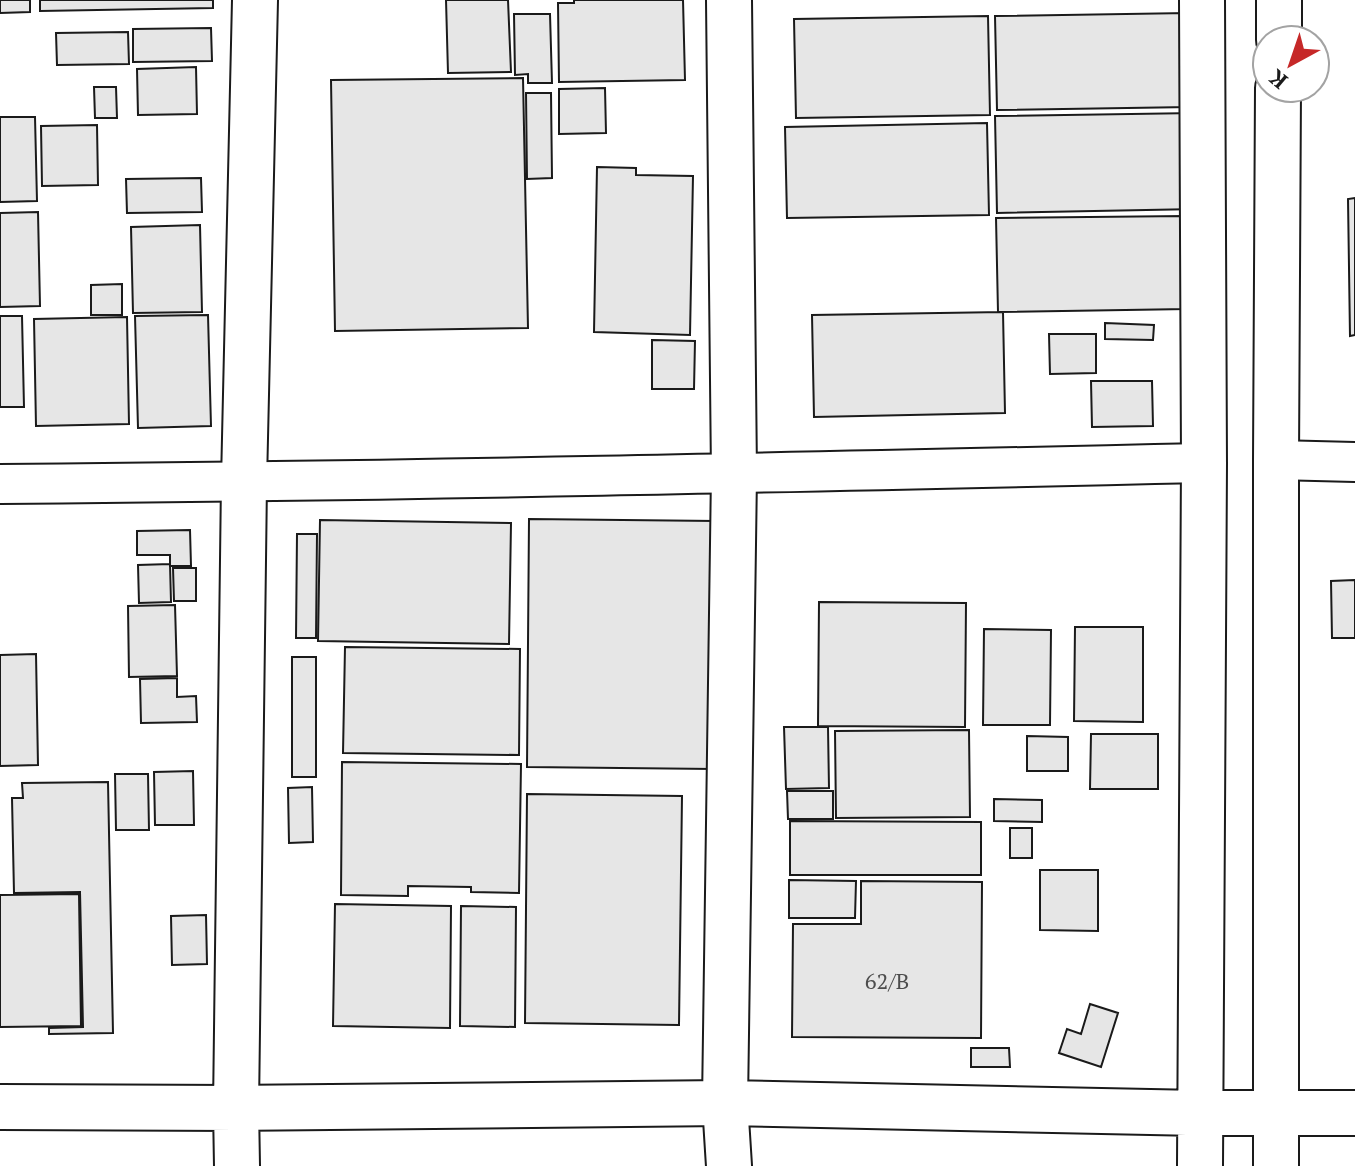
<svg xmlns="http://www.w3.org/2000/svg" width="1355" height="1166" viewBox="0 0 1355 1166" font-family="'PT Serif',serif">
<rect width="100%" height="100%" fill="#fff"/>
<path fill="#e6e6e6" stroke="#1a1a1a" stroke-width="2" d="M 0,0 L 30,0 L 30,12 L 0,13 Z
M 40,0 L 213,0 L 213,8 L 40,11 Z
M 446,0 L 508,0 L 511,72 L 448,73 Z
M 574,0 L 683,0 L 685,80 L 559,82 L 558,3 L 574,3 Z
M 1188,13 L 1190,107 L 997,110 L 995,16 Z
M 514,14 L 550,14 L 552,83 L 528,83 L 528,74 L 515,75 Z
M 988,16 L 990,115 L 796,118 L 794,19 Z
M 211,28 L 212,61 L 133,62 L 133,29 Z
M 128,32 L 129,64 L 57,65 L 56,33 Z
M 196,67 L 197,114 L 138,115 L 137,69 Z
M 523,78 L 528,328 L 335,331 L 331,80 Z
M 94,87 L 116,87 L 117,118 L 95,118 Z
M 605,88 L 606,133 L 559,134 L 559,89 Z
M 526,93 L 551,93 L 552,178 L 527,179 Z
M 1196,113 L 1198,209 L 997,213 L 995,116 Z
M 0,117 L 35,117 L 37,201 L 0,202 Z
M 987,123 L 989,215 L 787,218 L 785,127 Z
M 97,125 L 98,185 L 42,186 L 41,126 Z
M 597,167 L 636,168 L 636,175 L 693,176 L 690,335 L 594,332 Z
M 201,178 L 202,212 L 127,213 L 126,179 Z
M 1355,198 L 1355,335 L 1350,336 L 1348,199 Z
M 38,212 L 40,306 L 0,307 L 0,213 Z
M 1185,216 L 1187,309 L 998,312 L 996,218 Z
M 200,225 L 202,312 L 133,313 L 131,227 Z
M 122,284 L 122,315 L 91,315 L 91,285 Z
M 1003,312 L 1005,413 L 814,417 L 812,315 Z
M 208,315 L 211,426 L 138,428 L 135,316 Z
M 0,316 L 22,316 L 24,407 L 0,407 Z
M 127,317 L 129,424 L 36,426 L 34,319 Z
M 1105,323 L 1154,325 L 1153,340 L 1105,339 Z
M 1049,334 L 1096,334 L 1096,373 L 1050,374 Z
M 652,340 L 695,341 L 694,389 L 652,389 Z
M 1091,381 L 1152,381 L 1153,426 L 1092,427 Z
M 529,519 L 716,521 L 714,769 L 527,767 Z
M 320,520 L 511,523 L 509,644 L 318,641 Z
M 190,530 L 191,566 L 170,566 L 170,555 L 137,555 L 137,531 Z
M 297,534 L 317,534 L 316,638 L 296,638 Z
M 170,564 L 171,602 L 139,603 L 138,565 Z
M 173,568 L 196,568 L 196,601 L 174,601 Z
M 1355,580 L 1355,638 L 1332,638 L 1331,581 Z
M 819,602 L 966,603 L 965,727 L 818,726 Z
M 175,605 L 177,676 L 129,677 L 128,606 Z
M 1075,627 L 1143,627 L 1143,722 L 1074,721 Z
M 984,629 L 1051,630 L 1050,725 L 983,725 Z
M 345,647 L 520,649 L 519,755 L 343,753 Z
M 36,654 L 38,765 L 0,766 L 0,655 Z
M 292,657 L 316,657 L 316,777 L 292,777 Z
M 177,678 L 177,697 L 196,696 L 197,722 L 141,723 L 140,679 Z
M 784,727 L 828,727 L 829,788 L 786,789 Z
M 969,730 L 970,817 L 836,818 L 835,731 Z
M 1091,734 L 1158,734 L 1158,789 L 1090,789 Z
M 1027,736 L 1068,737 L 1068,771 L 1027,771 Z
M 342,762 L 521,764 L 519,893 L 471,892 L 471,887 L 408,886 L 408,896 L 341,895 Z
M 193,771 L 194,825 L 155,825 L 154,772 Z
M 115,774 L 148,774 L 149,830 L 116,830 Z
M 108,782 L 113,1033 L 49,1034 L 49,1028 L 83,1027 L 80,892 L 14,893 L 12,798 L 23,798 L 22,783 Z
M 312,787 L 313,842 L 289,843 L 288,788 Z
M 787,791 L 833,791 L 833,819 L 788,819 Z
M 527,794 L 682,796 L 679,1025 L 525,1023 Z
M 994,799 L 1042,800 L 1042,822 L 994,821 Z
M 790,821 L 981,822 L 981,875 L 790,875 Z
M 1010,828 L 1032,828 L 1032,858 L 1010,858 Z
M 1040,870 L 1098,870 L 1098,931 L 1040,930 Z
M 789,880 L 856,881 L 855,918 L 789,918 Z
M 861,881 L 982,882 L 981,1038 L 792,1037 L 793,924 L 861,924 Z
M 79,894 L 81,1026 L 0,1027 L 0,895 Z
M 335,904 L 451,906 L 450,1028 L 333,1026 Z
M 461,906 L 516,907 L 515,1027 L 460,1026 Z
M 206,915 L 207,964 L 172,965 L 171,916 Z
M 1090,1004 L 1118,1013 L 1101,1067 L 1059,1053 L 1067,1029 L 1081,1034 Z
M 971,1048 L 1009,1048 L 1010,1067 L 971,1067 Z"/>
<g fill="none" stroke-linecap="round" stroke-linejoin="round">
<defs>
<path id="street" d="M 1276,460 L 1355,462
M 0,484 C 401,481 803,472 1204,463"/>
<path id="secondary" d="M 1279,40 L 1279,0
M 0,1107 L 236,1108 L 725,1103 L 1199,1113 L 1355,1113
M 237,1166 L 236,1108 L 244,482 L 255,0
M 729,1166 L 725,1103 L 734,474 L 729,0
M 1200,1166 L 1204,463 L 1202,0
M 1276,1166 L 1276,460 L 1278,88"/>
</defs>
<use href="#street" stroke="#1a1a1a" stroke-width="42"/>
<use href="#secondary" stroke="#1a1a1a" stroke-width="48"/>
<use href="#street" stroke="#fff" stroke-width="38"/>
<use href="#secondary" stroke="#fff" stroke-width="44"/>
</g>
<g text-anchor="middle" stroke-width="6" stroke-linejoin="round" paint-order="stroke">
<g font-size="22" fill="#4d4d4d">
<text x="887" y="989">62/B</text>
</g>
</g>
<g transform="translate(1291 64) rotate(220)"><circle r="38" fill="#ffffff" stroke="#a3a3a3" stroke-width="2"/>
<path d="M0-6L14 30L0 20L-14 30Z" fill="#c62828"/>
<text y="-12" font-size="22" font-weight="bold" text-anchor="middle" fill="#1a1a1a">K</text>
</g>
</svg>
